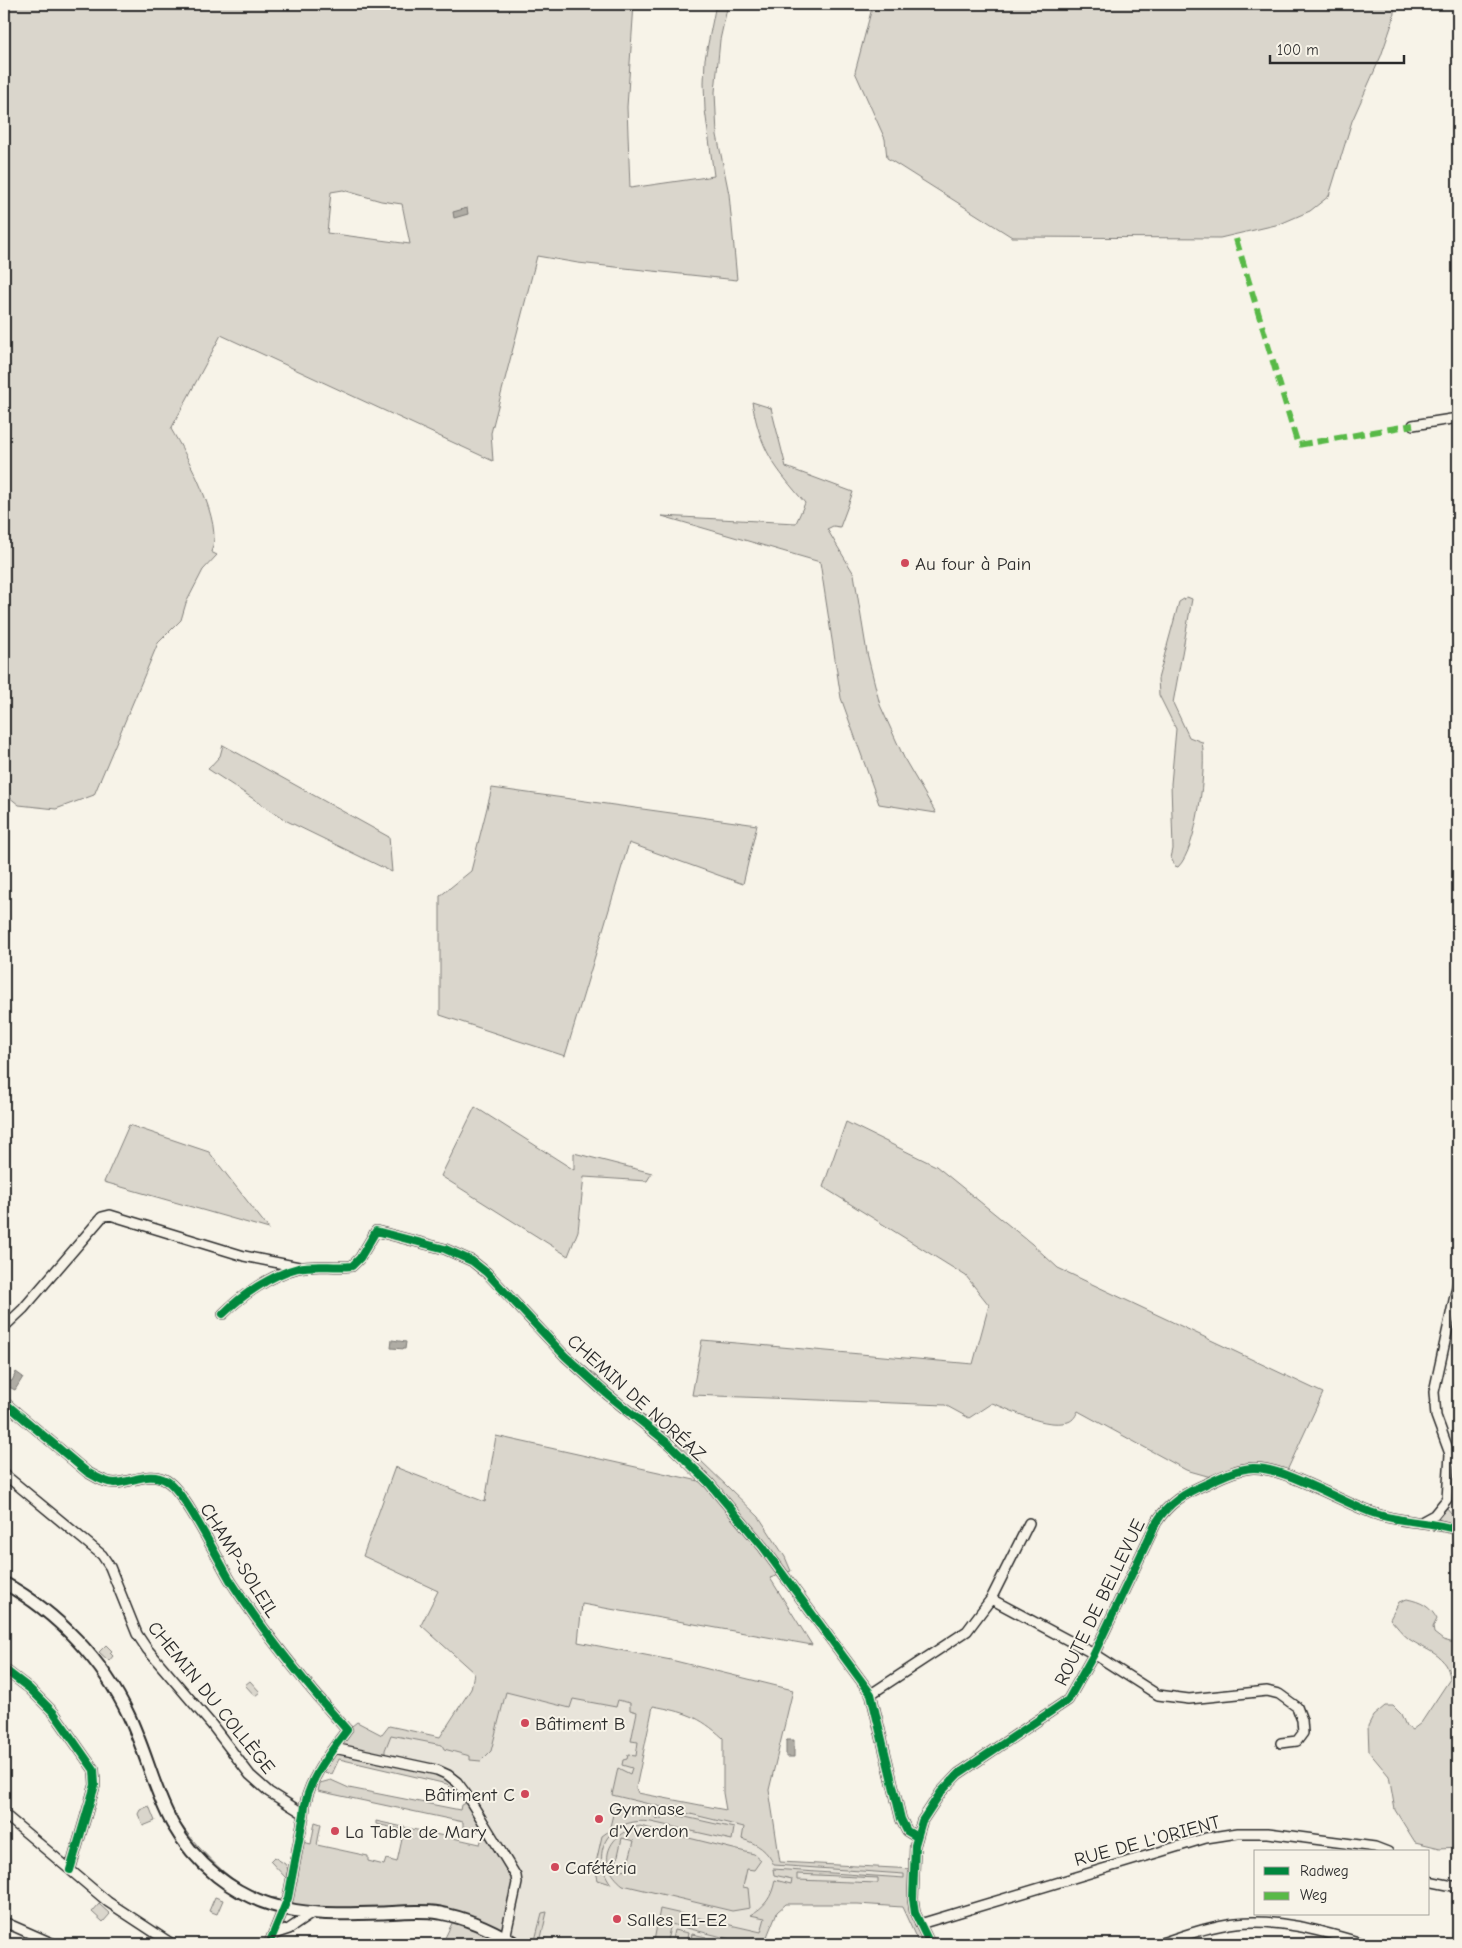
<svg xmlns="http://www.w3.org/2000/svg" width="1462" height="1948" viewBox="0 0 1462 1948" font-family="'Comic Neue',sans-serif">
<rect width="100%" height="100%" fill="#f7f3e8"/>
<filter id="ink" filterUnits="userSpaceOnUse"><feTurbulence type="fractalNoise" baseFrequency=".02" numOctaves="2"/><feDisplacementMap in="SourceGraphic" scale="10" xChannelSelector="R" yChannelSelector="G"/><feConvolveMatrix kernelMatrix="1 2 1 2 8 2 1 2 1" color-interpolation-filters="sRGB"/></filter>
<g filter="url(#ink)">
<path fill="#e8e4da" d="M 506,1692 L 570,1708 L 573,1698 L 616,1707 L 617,1700 L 631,1703 L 637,1711 L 631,1740 L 638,1742 L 636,1757 L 627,1760 L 622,1765 L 632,1768 L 630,1775 L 618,1769 L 612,1795 L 744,1827 L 743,1839 L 753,1843 L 765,1850 L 774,1865 L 904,1874 L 905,1878 L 773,1869 L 774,1875 L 793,1879 L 791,1884 L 775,1881 L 773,1893 L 767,1903 L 751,1915 L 765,1918 L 761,1932 L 661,1909 L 654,1944 L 547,1944 L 540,1943 L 546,1913 L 542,1914 L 534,1944 L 516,1944 L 505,1938 L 517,1883 L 461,1786 L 385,1760 L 385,1750 L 391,1735 L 442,1745 L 444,1749 L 471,1756 L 470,1759 L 491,1751 Z
M 797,1873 L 878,1878 L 878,1883 L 797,1880 Z
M 670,1924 L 730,1939 L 729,1944 L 666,1944 Z"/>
<path fill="#dad6cc" stroke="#82807c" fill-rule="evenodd" d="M 4,4 L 634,4 L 627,107 L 630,188 L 714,176 L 705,110 L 704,83 L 705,59 L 716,4 L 728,4 L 720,40 L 715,92 L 717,135 L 729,194 L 737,280 L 578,263 L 537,256 L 491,433 L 493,461 L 221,335 L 171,429 C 186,454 225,524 211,552 L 217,555 L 203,570 L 186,603 L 181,620 L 158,643 L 94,795 L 56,809 L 19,805 L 4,793 ZM 343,190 L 381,201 L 402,204 L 410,244 L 327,233 L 331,192 Z
M 873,4 L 1395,4 L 1393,21 L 1381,56 L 1352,121 L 1329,196 L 1310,211 L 1280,224 L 1220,238 L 1012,237 L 887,158 L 885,139 L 855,72 Z
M 752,402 L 771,408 L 786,467 L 853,492 L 840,527 L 833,526 L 827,529 L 854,574 L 867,653 L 880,705 L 905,760 L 936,813 L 879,804 L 841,698 L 820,562 L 662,516 L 796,523 L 805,503 C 774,466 761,452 752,402 Z
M 1187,597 L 1192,599 L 1173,703 L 1189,737 L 1202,742 C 1207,768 1197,849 1178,867 L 1175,866 L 1171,858 L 1173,849 L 1171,784 L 1176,729 L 1159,695 L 1158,679 L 1179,602 Z
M 223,745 L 389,837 L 392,872 L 287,821 L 208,769 L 220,756 Z
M 492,788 L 757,825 L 743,884 L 629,843 L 565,1056 L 440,1015 L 440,896 L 471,871 Z
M 475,1107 L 574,1170 L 574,1153 L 652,1173 L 647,1181 L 584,1177 L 578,1231 L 568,1256 L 441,1176 Z
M 846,1122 L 936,1166 L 1032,1244 L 1058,1268 L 1323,1393 L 1285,1475 L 1260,1468 L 1218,1479 L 1186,1470 L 1078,1411 C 1076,1415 1074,1420 1068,1422 C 1044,1428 1014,1411 992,1403 L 969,1418 L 945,1405 L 692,1395 L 702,1340 L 973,1364 L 989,1305 L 966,1276 L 823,1187 Z
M 129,1125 L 209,1152 L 269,1229 L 104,1182 Z
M 607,1394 L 669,1431 L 700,1460 L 759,1517 L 785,1557 L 791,1571 L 770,1578 L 812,1645 L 582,1604 L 578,1642 L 671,1660 L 793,1690 L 769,1790 L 780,1862 L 914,1869 L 913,1899 L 930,1944 L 919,1944 L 902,1907 L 858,1904 L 786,1904 L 777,1912 L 764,1944 L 729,1944 L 730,1939 L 671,1924 L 666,1944 L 654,1941 L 660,1909 L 761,1932 L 765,1918 L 750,1915 C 765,1907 772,1897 775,1880 L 791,1884 L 792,1879 L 774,1875 L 773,1869 L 904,1878 L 904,1874 L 774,1865 C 767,1850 758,1844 742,1839 L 744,1827 L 612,1795 L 618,1768 L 630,1774 L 632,1768 L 622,1765 L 623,1760 L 627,1759 L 628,1755 L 636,1756 L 638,1742 L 631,1741 L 637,1712 L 630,1710 L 630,1703 L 618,1700 L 616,1707 L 573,1699 L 570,1708 L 506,1692 L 491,1751 L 481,1761 L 470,1760 L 470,1756 L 444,1749 L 442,1745 L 391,1735 L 385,1750 L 385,1760 L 437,1770 L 461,1786 L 454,1791 L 447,1784 L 339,1759 L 332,1774 L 320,1771 L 347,1730 L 357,1722 L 382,1735 L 389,1726 L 440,1737 L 471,1689 L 474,1673 L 421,1625 L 438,1591 L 363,1556 L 395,1467 L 485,1502 L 496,1436 L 708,1483 ZM 653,1706 C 685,1712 699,1716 723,1738 L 723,1793 L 726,1810 L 638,1793 L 636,1788 ZM 797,1874 L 878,1878 L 878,1883 L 797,1880 Z
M 1446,1507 L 1458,1521 L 1458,1527 L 1438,1519 L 1438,1515 Z
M 1407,1599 C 1421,1602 1430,1606 1437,1619 L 1433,1627 L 1434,1633 L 1443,1640 L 1458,1644 L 1458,1847 L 1440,1848 L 1415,1842 L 1395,1810 L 1389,1776 L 1369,1752 L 1368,1726 L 1373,1716 L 1385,1706 L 1393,1706 L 1401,1714 L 1406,1726 L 1412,1730 L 1421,1723 L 1450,1679 C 1448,1654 1426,1651 1409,1639 C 1402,1634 1396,1625 1390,1619 L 1399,1602 Z
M 106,1645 L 112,1651 L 110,1653 L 113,1656 L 109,1661 L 99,1652 Z
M 250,1681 L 260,1692 L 255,1696 L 245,1685 Z
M 331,1780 L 349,1788 L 460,1810 L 461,1805 L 470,1801 L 483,1823 L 478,1831 L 471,1831 L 470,1828 L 463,1827 L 463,1822 L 318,1791 L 320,1783 Z
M 149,1806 L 155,1821 L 143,1826 L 138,1814 L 140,1810 Z
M 615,1806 L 626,1809 L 645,1810 L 646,1808 L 657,1811 L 655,1818 L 661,1819 L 663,1812 L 734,1828 L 732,1840 L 651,1822 C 612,1816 587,1850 611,1884 L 598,1880 L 595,1867 L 602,1836 L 609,1831 Z
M 173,1813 C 192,1843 239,1897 277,1898 C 247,1906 182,1840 173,1813 Z
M 376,1821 L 480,1844 L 482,1838 L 493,1839 L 516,1876 L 505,1938 L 489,1930 L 485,1944 L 442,1944 L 455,1917 L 284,1910 L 299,1841 L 311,1844 L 315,1822 L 321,1824 L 317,1845 L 368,1856 L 368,1861 L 384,1865 L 386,1859 L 397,1862 L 404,1830 L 376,1824 Z
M 640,1826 L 754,1854 L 761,1860 L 754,1870 L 747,1869 L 743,1887 L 748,1888 L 750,1908 L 732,1911 L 623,1885 C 595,1863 608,1833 640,1826 ZM 622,1838 L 634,1841 L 626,1871 L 615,1869 Z
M 274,1857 L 285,1864 L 288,1869 L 286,1878 L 270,1861 Z
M 215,1897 L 223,1900 L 217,1914 L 209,1911 Z
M 99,1904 L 110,1914 L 103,1922 L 92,1912 Z
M 547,1912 L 540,1942 L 547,1944 L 534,1944 L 542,1913 Z
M 674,1930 L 688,1933 L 686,1944 L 671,1944 Z
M 692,1934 L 706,1937 L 704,1944 L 690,1944 Z"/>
<path fill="#afaca4" stroke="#7a7874" d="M 467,208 L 468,214 L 454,218 L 453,212 Z
M 392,1340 L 406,1342 L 405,1349 L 391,1348 Z
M 16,1372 L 23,1377 L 15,1390 L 5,1385 L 8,1381 L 12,1381 Z
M 786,1740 L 794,1740 L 794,1757 L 786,1757 Z"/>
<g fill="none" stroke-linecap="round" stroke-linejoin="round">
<defs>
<path id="minor" d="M 1413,425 L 1458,418
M 223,1314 C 242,1295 271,1275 298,1268 C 315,1264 334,1268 352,1266 L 360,1258 L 376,1231 L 445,1249 L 472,1261 L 487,1273 L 565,1356 L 607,1394 L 669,1444 L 709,1483 L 763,1547 L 871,1694 L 901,1819 L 907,1831 L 917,1837
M 4,1327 L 23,1309 L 102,1217 L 110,1215 L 244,1256 L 299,1267
M 4,1402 L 87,1472 C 96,1477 105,1483 115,1483 C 133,1482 150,1471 167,1481 C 185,1492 217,1558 230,1580 C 264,1633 305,1683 347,1730 C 329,1754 305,1784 304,1814 L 288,1898 L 269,1944
M 4,1474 L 102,1555 L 110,1567 L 137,1634 L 147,1649 L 212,1725 L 250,1775 L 269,1792 L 304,1814
M 1423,1521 L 1434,1515 L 1447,1499 L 1450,1454 L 1436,1416 L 1434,1392 L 1458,1282
M 991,1599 L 1094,1654 L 1158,1695 L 1189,1699 L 1267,1691 L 1279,1694 L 1297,1707 L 1302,1720 L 1303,1733 L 1297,1741 L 1281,1743
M 4,1669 L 29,1688 L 54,1713 L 94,1770 L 95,1785 L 70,1870
M 871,1694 L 967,1631 L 991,1599 L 1029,1523
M 334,1748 L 437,1770 L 448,1775 L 457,1782 L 466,1794 L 516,1876 L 517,1883 L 505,1938
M 4,1814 L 108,1902 L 172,1944
M 1428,1881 L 1458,1887
M 4,1922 L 54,1944
M 920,1924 L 1206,1838 L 1238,1833 L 1268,1833 L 1375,1847 L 1388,1852
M 274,1934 L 289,1929 L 314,1912
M 930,1944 L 915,1913 L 913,1899 L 915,1845 L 922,1821 L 941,1792 L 958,1774 L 1068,1700 L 1094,1654 L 1156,1523 C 1168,1503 1185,1493 1206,1484 C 1221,1477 1236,1469 1253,1468 C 1284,1467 1341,1502 1373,1513 C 1400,1523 1430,1521 1458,1530
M 1158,1944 C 1183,1936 1209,1926 1236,1923 C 1280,1918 1324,1932 1365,1944"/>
<path id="tertiary" d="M 4,1583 C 57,1612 104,1662 129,1716 C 158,1779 158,1828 217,1876 C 268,1917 321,1915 383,1913 C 402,1912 421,1910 440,1913 C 467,1918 493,1930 516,1944"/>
</defs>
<use href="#minor" stroke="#2b2b2b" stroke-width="12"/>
<use href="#tertiary" stroke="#2b2b2b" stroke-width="15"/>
<use href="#minor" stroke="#f7f3e8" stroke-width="9"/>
<use href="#tertiary" stroke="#f7f3e8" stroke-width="11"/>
<path stroke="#58b947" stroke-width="6" stroke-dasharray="12 6" stroke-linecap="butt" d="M 1236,239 L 1298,445 L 1413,425"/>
<defs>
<path id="cycleway" d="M 223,1314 C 242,1295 271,1275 298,1268 C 315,1264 334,1268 352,1266 L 360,1258 L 376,1231 L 445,1249 L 472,1261 L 487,1273 L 565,1356 L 607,1394 L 669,1444 L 709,1483 L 763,1547 L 871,1694 L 901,1819 L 907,1831 L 917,1837
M 4,1402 L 87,1472 C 96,1477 105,1483 115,1483 C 133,1482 150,1471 167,1481 C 185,1492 217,1558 230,1580 C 264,1633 305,1683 347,1730 C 329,1754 305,1784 304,1814 L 288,1898 L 269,1944
M 4,1669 L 29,1688 L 54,1713 L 94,1770 L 95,1785 L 70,1870
M 930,1944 L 915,1913 L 913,1899 L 915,1845 L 922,1821 L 941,1792 L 958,1774 L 1068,1700 L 1094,1654 L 1156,1523 C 1168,1503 1185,1493 1206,1484 C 1221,1477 1236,1469 1253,1468 C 1284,1467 1341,1502 1373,1513 C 1400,1523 1430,1521 1458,1530"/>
</defs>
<use href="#cycleway" stroke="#f7f3e8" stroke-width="11"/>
<use href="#cycleway" stroke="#00873e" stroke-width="8"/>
</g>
</g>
<g fill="#d1495b" stroke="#f7f3e8" stroke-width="2">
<circle cx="905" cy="563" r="5"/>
<circle cx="525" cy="1723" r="5"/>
<circle cx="525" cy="1794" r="5"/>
<circle cx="599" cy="1819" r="5"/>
<circle cx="335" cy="1831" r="5"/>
<circle cx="555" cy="1867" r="5"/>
<circle cx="617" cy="1919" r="5"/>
</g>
<g text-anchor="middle" stroke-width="4" stroke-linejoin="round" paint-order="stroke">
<g font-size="19" fill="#2b2b2b" stroke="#f7f3e8" text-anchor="start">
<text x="915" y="570">Au four à Pain</text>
<text x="535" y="1730">Bâtiment B</text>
<text x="515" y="1801" text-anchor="end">Bâtiment C</text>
<text x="609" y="1815">Gymnase<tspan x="609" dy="22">d'Yverdon</tspan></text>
<text x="345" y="1838">La Table de Mary</text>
<text x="565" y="1874">Cafétéria</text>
<text x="627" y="1926">Salles E1-E2</text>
</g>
<g font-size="19" fill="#2b2b2b" stroke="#f7f3e8">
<text transform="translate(637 1397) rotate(42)" y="7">CHEMIN DE NORÉAZ</text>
<text transform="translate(240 1560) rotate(58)" y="7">CHAMP-SOLEIL</text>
<text transform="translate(1099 1602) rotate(-64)" y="7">ROUTE DE BELLEVUE</text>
<text transform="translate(212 1697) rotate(51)" y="7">CHEMIN DU COLLÈGE</text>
<text transform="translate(1147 1840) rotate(-15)" y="7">RUE DE L'ORIENT</text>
</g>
</g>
<rect width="1462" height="1948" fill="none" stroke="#f7f3e8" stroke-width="20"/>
<rect x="10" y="10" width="1442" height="1928" fill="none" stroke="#2b2b2b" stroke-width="2" filter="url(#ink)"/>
<rect x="1254" y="1850" width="175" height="65" fill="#f7f3e8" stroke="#a5a39c"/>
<rect x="1264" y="1867" width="25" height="8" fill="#00873e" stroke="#a5a39c"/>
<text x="1300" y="1876" font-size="15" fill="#2b2b2b">Radweg</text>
<rect x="1264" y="1892" width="25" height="8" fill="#58b947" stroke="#a5a39c"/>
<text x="1300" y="1900" font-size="15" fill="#2b2b2b">Weg</text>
<path d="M1270 55v8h134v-8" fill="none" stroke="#2b2b2b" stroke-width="2.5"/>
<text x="1277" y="55" font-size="15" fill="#2b2b2b" stroke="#f7f3e8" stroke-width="4" paint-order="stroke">100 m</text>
</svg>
